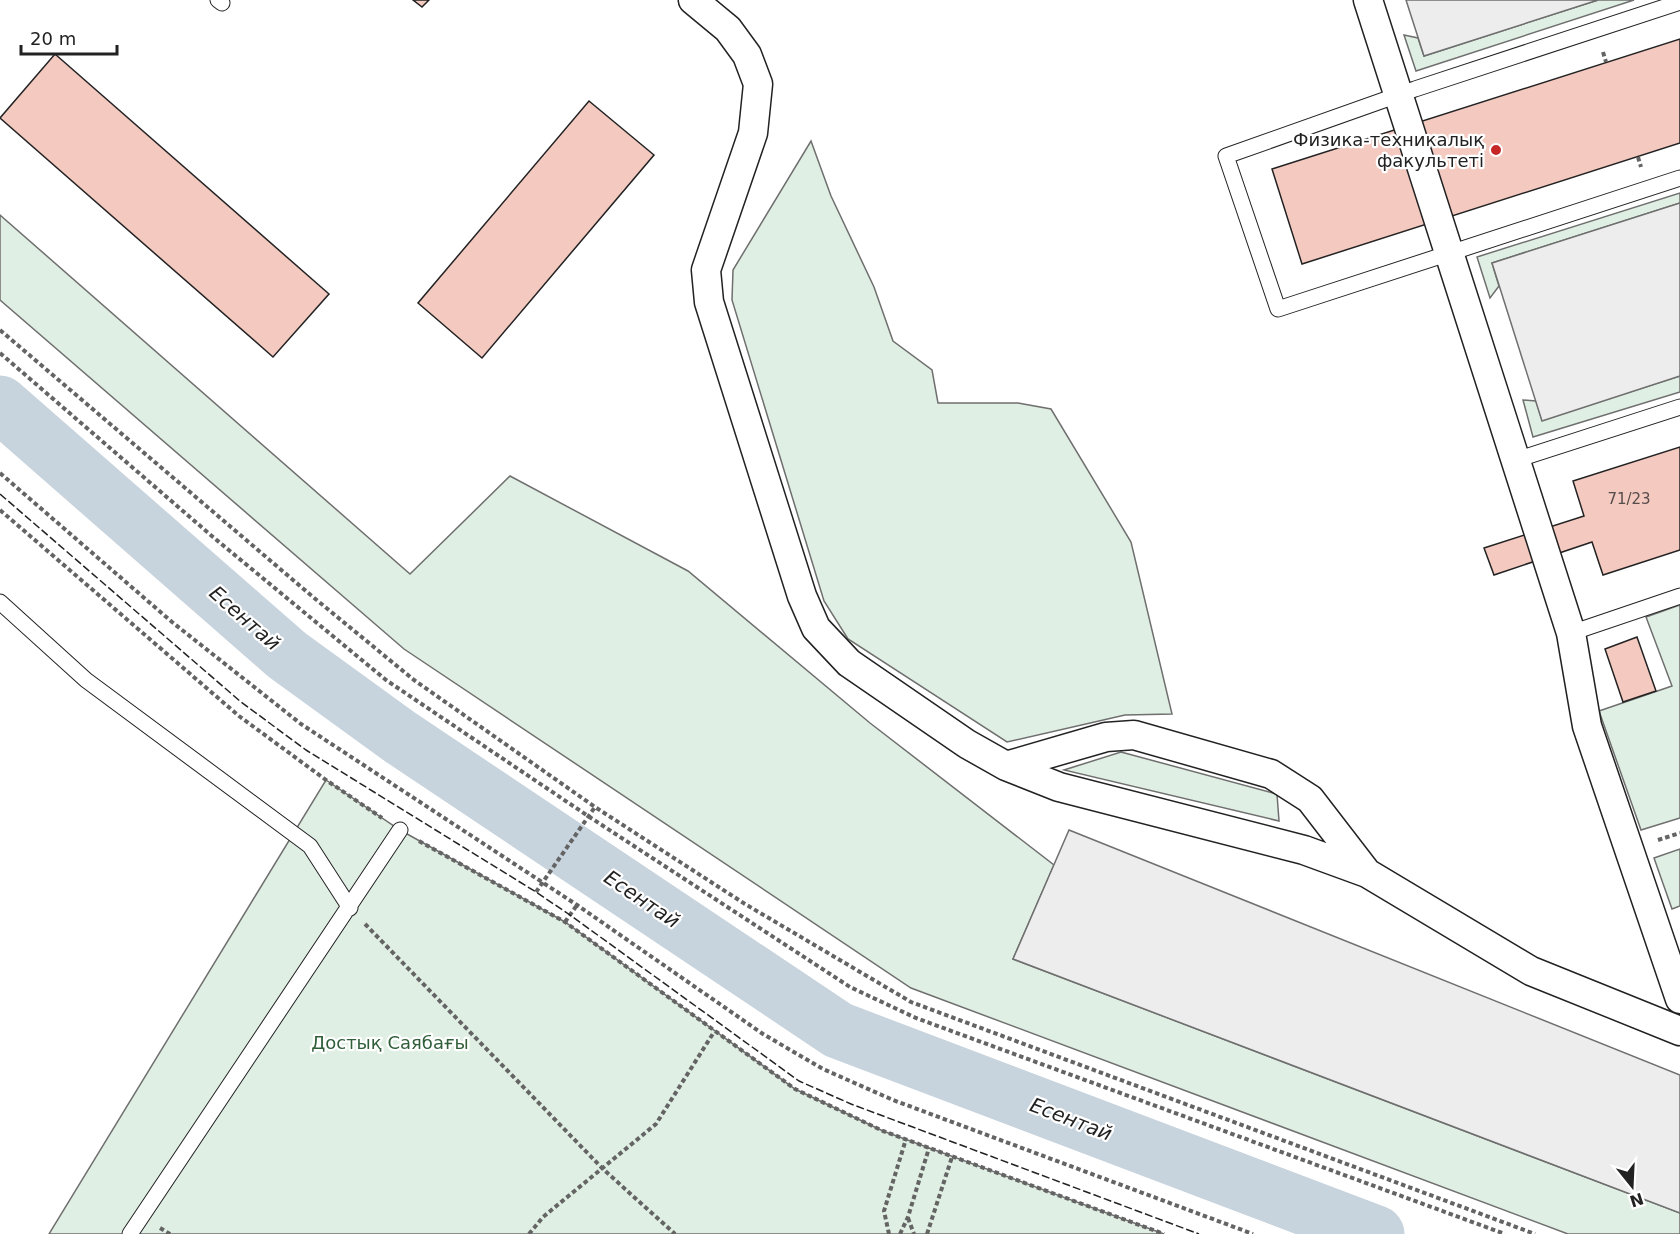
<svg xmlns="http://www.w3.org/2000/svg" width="1680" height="1234" viewBox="0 0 1680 1234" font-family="'DejaVu Sans',sans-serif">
<rect width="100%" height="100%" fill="#fff"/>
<path fill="#e0efe3" stroke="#6f6f6f" stroke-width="1.5" d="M 1598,0 L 1634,0 L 1416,71 L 1404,35 L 1418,38 L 1424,56 Z
M 811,141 L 831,196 L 874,287 L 893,341 L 932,370 L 938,403 L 1018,403 L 1051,409 L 1131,542 L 1172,714 L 1125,715 L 1007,742 L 848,639 L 824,601 L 732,300 L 733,270 Z
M 1680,193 L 1680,203 L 1492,263 L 1499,286 L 1490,298 L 1477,257 Z
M 0,215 L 410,574 L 510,476 L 688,571 L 870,723 L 1054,865 L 1013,959 L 1680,1213 L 1680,1234 L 1568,1234 L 911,988 L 404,649 L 0,300 Z
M 1680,376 L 1680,392 L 1533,437 L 1523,400 L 1536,401 L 1542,420 Z
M 1680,605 L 1680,818 L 1641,830 L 1599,711 L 1672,686 L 1646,617 Z
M 1121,752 L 1277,794 L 1279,821 L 1064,770 Z
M 326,780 L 400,830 L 565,922 L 795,1089 L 883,1131 L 1164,1234 L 49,1234 Z
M 1680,849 L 1680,906 L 1672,909 L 1654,858 Z"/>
<path fill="#ededed" stroke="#6f6f6f" stroke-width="1.5" d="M 1406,0 L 1598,0 L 1424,56 Z
M 1680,203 L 1680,376 L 1542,421 L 1492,263 Z
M 1069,830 L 1680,1075 L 1680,1213 L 1013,959 Z"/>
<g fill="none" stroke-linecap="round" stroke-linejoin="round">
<path stroke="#c7d3dd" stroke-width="57" d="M 0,404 L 287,655 L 400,737 L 838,1030 L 1376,1234"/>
</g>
<path fill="#f3c9c0" stroke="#222" stroke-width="1.5" d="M 413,0 L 429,0 L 422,7 Z
M 1680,39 L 1680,143 L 1302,264 L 1272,169 Z
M 55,54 L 329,294 L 273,357 L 0,118 Z
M 589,101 L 654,155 L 482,358 L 418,303 Z
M 1680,447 L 1680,550 L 1603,575 L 1592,542 L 1494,575 L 1484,548 L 1584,516 L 1573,481 Z
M 1637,637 L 1656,691 L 1623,702 L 1605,649 Z"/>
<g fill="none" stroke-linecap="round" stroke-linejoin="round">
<defs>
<path id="lane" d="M 218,0 L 222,3
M 1680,2 L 1415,89 L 1226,156 L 1278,309 L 1680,178
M 1516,460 L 1680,407
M 0,602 L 86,680 L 310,846 L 350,908
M 1571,633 L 1680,596
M 130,1234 L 400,830"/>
<path id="street" d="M 693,0 L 728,29 L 747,55 L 758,84 L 753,133 L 706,270 L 709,302 L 802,596 L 816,628 L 849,663 L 967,744 L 1006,766 L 1059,787 L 1304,850 L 1367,873 L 1531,971 L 1680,1031
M 1368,0 L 1571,633 L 1587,726 L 1680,999
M 1006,766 L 1106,737 L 1134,735 L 1271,774 L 1310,799 L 1367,873"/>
</defs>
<use href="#lane" stroke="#222" stroke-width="17"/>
<use href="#street" stroke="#222" stroke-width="31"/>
<path stroke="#646464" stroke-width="4" stroke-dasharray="4.5 3" stroke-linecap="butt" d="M 1603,52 L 1606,62
M 1638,157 L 1641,167
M 0,330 L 313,597 L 414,680 L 595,807 L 745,904 L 911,1002 L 1535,1234
M 0,353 L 213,537 L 386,680 L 588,816 L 850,987 L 916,1018 L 1505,1234
M 0,473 L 172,622 L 301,724 L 577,905 L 763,1034 L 823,1069 L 893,1100 L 1253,1234
M 0,510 L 239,716 L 326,780 L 382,818
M 1658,840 L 1680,833
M 419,841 L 565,922 L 795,1089 L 883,1131 L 1164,1234
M 536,892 L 595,807
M 565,922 L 577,905
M 365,924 L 603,1169 L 675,1234
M 908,1218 L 914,1234
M 160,1228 L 170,1234
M 529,1234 L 543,1217 L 656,1124 L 714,1032
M 889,1234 L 884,1211 L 906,1139
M 900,1234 L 908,1217 L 929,1148
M 927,1234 L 952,1157"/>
<use href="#lane" stroke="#fff" stroke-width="15"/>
<use href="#street" stroke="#fff" stroke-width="28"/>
<path stroke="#222" stroke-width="1.5" stroke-dasharray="8 3" stroke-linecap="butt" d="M 0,494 L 241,702 L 306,750 L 536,892 L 570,915 L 799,1081 L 851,1104 L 1199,1234"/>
</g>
<circle fill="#c62828" stroke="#fff" stroke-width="2" cx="1496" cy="150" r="6"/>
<g text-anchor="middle" stroke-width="4.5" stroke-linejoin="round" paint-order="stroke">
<g font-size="15" fill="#564c4a">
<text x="1629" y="504">71/23</text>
</g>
<g font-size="18" fill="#222" stroke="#fff" text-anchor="end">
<text x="1484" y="146">Физика-техникалық<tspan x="1484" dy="21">факультеті</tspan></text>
</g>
<g font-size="18" fill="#2f5e38" stroke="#fff">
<text x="390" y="1049">Достық Саябағы</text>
</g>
<g font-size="20" font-style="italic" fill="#222" stroke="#fff">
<text transform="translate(245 618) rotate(41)" y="7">Есентай</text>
<text transform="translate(642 899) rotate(34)" y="7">Есентай</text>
<text transform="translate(1071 1119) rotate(21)" y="7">Есентай</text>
</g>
</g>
<g transform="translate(1632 1186) rotate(162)" stroke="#ffffff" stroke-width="4.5" paint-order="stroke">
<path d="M0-4.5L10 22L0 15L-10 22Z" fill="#222222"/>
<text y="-9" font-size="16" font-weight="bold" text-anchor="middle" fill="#222222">N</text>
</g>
<path d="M21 45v9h96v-9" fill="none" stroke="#222222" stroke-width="3"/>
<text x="30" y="45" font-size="18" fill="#222222" stroke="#ffffff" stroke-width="4.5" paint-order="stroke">20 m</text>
</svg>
